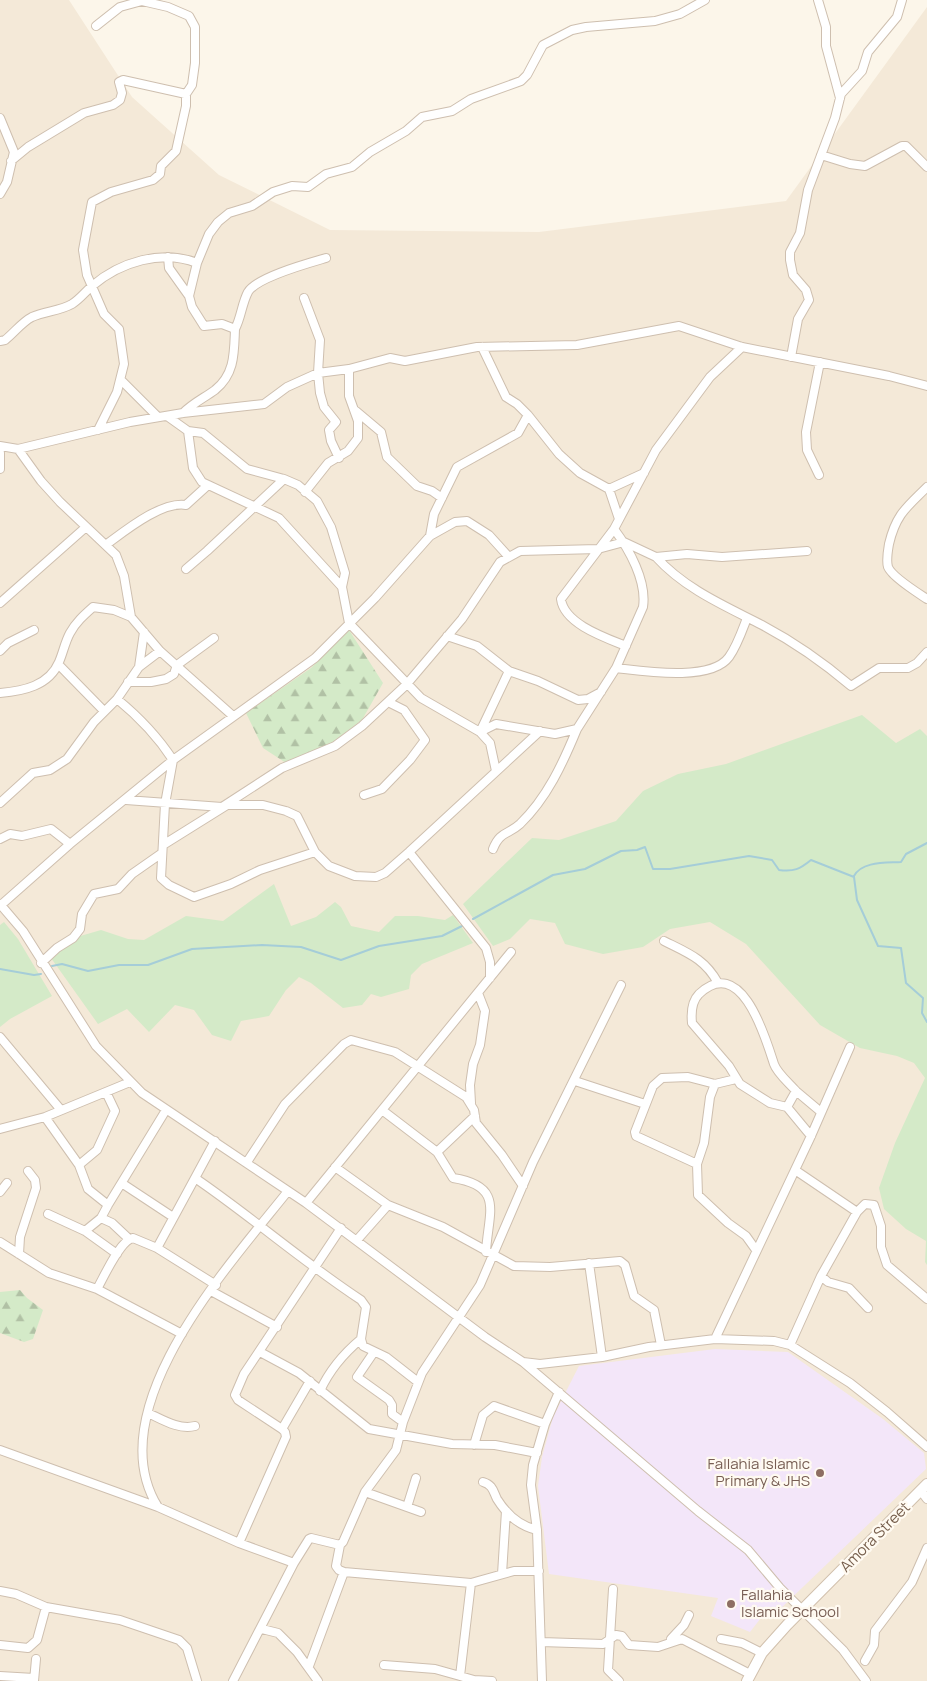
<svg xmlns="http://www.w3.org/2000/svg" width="927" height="1681" viewBox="0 0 927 1681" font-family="Manrope,sans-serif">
<defs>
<pattern id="forest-firs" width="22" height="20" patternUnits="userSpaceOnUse" patternTransform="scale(1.25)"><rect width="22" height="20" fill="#d4eac8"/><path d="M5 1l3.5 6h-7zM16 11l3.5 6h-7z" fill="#b1c1a5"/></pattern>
</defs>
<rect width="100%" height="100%" fill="#fcf6ea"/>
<path fill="#f4e9d8" d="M 0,0 L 69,0 L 132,97 L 219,175 L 330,230 L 539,232 L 786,201 L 927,7 L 927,1681 L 0,1681 Z"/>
<path fill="#f3e6f9" d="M 715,1349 L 788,1352 L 883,1419 L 924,1453 L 926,1469 L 780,1609 L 767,1610 L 750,1632 L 711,1616 L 718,1598 L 549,1574 L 538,1486 L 542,1457 L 553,1417 L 579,1366 Z"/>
<path fill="#d4eac8" d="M 862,715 L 896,743 L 920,729 L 927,736 L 927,1265 L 925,1262 L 926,1241 L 906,1229 L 884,1209 L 879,1188 L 895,1143 L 925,1078 L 914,1063 L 897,1056 L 860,1048 L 820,1025 L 746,944 L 710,922 L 670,929 L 643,947 L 603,954 L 565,944 L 555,923 L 530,919 L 510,939 L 493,946 L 463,904 L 532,838 L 559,840 L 616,821 L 643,791 L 678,774 L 726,764 Z
M 274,884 L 291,926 L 316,917 L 335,902 L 341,907 L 351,926 L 379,932 L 395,916 L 418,916 L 445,920 L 453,915 L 473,943 L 422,964 L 411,975 L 409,989 L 381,997 L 371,994 L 362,1005 L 343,1008 L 311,983 L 299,977 L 286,990 L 269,1016 L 241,1021 L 231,1041 L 212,1035 L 194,1010 L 175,1005 L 149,1032 L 127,1009 L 98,1024 L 51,958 L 77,937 L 101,930 L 128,939 L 144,940 L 186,916 L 223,921 Z
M 4,922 L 18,939 L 52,996 L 10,1019 L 0,1027 L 0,925 Z"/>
<path fill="url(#forest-firs)" d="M 349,630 L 383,683 L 362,720 L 322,750 L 286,763 L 263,748 L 246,713 L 311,668 Z
M 20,1290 L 27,1298 L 43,1310 L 33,1339 L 24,1342 L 0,1333 L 0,1292 Z"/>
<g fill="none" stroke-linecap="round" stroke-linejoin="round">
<path stroke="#a5cdd8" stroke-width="2" d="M 854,876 C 862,861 886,863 901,862 L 906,854 L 927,843
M 473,919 L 553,875 L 585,869 L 621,851 L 637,850 L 645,847 L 653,869 L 670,869 L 749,856 L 772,860 L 779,870 C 794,872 800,869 811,860 L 854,877 L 857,900 L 878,946 L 901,948 L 906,983 L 923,998 L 922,1013 L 927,1022
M 52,966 L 62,964 L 88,971 L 119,965 L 148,965 L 192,949 L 262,945 L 301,947 L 341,960 L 379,946 L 442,936 L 464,925
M 0,969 L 34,975 L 41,974"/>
<defs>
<path id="street" d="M 818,0 L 826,27 L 826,46 L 840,98
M 96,26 L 120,7 L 142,1 L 168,7 L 189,16 L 195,27 L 195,63 L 192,85 L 186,94 L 186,106 L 176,151 L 161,166 L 160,174 L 153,180 L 111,192 L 92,202 L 83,250 L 87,275 L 104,314 L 119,329 L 124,364 L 117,392 L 98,430
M 0,118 L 14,152 L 7,182 L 0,194
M 821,155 L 850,164 L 865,166 L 902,146 L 906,146 L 927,167
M 11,161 L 28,147 L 84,113 L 113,105 L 120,100 L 122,93 L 119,82 L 123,80 L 186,94
M 168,257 L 169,268 L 189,296
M 304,298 L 320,340 L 318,373 L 320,393 L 324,407 L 336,422 L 329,430 L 331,441 L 339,458
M 235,329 C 241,318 242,303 248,292 C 257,277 309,263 326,258
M 0,341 L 5,340 C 14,333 22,322 32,317 C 45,311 60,311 72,304 C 80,299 85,292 92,286 C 120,262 162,249 197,263
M 791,357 L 798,319 L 809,300 L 806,290 L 793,275 L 790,260 L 790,252 L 800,233 L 808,190 L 835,118 L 841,94 L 862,71 L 868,52 L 897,17 L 902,0
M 121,380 L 158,417
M 356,411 L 381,432 L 387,457 L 417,486 L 432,491 L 442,498
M 183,413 C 193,403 204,398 215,390 C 235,374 234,353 235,329 L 222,324 L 204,326 L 192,307 L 189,296 L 197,263 L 209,234 L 218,222 L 229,213 L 252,206 L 273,192 L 292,186 L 308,187 L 326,174 L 352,167 L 370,152 L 406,131 L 422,117 L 452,111 L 471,99 L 521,81 L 527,75 L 543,45 L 572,30 L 586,27 L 655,21 L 680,14 L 705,0
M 528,415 L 559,454 L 580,473 L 609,489 L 619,519
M 167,416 L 188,431 L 203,433 L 247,469 L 284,479 L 298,485 L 317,501 L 331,527 L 345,573 L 342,587
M 188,431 L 193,468 L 202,482 L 279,518 L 342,587 L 349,623 L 421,698 L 480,732 L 490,743 L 496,771
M 0,446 L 18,449 L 130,422 L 183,413 L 264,404 L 287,387 L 318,373 L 349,369 L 390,358 L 405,361 L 477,347 L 577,345 L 679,326 L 742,347 L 889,376 L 927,386
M 18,449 L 41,481 L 60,502 L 116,555 L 124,576 L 131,617 L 160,651 L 233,716
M 0,453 L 0,469
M 819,475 L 807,450 L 806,432 L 820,362
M 927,487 C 907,507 896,514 889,544 C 888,550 886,560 888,567 C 892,577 918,593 927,599
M 609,489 L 644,473
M 305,492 L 328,463 L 348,451 L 358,438 L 358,421 L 349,396 L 349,369
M 430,536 L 434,514 L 457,467 L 518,433 L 528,415 L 517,404 L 506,397 L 482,347
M 107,544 C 126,530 162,501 186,505 L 208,485
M 656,557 C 685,589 725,606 762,625 C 794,642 824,663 851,686 L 879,668 L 908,668 L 917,663 L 927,652
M 186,569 L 207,551 L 284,479
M 0,603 L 86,527
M 447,636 L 477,646 L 509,671 L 480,732
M 626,646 C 606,638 564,624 561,599 L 614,529 L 656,450 L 710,377 L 742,347
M 0,651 L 8,643 L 34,630
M 160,651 L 139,667 L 117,699 C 139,717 158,737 173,760 L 165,804 L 161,878 L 169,885 L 194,897 L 231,884 L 260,870 L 315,852
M 58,664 L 104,711
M 139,667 L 144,632
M 616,668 C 643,671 711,682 729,657 C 737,646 742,631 747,618
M 509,671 L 538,681 L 578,700 L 588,699 L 601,692
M 128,682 L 151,682 L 166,679 L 174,674 L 177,665 L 214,638
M 0,693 C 23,691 49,686 59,662 C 63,653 65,642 70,633 C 76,622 84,615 93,607 L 114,610 L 131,617
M 480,732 L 496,724 L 555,734 L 577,729 L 616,668 L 643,607 C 647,581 629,549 614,529
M 364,795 L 382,789 L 410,760 L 425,740 L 404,710 L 388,702
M 126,800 L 222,807 L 282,768 L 335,746 L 362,726 L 406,685 L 462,619 L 500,562 L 520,551 L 598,549 L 624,542 L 656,557 L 687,554 L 722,557 L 807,551
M 0,803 L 33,773 L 50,770 L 67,759 L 94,722 L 117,699
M 0,839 L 10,834 L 22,836 L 51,829 L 70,844
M 163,845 L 227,805 L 263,805 L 286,811 L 297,816 L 315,852 L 329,866 L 355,876 L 376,877 L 385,873 L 409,852 L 540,731
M 493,849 C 500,831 508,835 520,824 C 547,798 563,763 577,729
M 409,852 L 486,948 L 490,962 L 490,978
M 0,904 L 23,931 L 96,1046 L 142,1093 L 306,1203 L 485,1337 L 523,1362 L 540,1364 L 602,1357 L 649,1347 L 715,1339 L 774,1341 L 790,1345 L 850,1383 L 887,1412 L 927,1447
M 1,905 L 70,844 L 173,760 L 315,658 L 375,598 L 430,536 L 455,522 L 467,521 L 489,535 L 508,556
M 664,941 C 688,953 705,959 718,983
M 41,963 L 57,948 L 73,938 L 80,929 L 82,914 L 94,894 L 118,889 L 132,874 L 162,853
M 0,1037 L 61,1110
M 575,1081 L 645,1104
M 715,1084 L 710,1097 L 704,1143 L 697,1164 L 698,1195 L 728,1223 L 746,1236 L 756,1250
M 796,1091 L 821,1112
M 471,1103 L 470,1085 L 473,1064 L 480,1045 L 485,1011 L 478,993
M 787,1107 L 796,1091 C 789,1083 777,1073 774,1064 C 765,1036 741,954 699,994 C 691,1002 691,1013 692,1023 L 729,1066 L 740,1084 L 770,1103 L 787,1107 L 811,1136
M 382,1110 L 437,1152 L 453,1178 C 505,1186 488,1213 486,1252
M 45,1117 L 79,1165 L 88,1189 L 108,1205 L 101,1218 L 112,1223 L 129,1239
M 0,1129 L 45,1117 L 130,1082
M 215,1141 L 195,1178 C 252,1217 303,1262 361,1300 L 366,1307 L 361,1339 L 363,1346 L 386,1357 L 418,1382
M 437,1152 L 475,1116
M 247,1162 L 285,1104 L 344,1044 L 351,1040 L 395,1052 L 466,1097 L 474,1110 L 476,1123 L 502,1155 L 523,1186
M 697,1164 L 636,1136 L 635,1132 L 653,1086 L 662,1078 L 688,1077 L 715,1084 L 736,1079
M 79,1165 L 97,1150 L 115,1111 L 106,1092
M 335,1167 L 388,1205
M 795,1170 L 857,1212
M 123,1184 L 173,1217
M 0,1192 L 7,1183
M 306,1203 L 511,952
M 108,1205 L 166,1110
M 48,1214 L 85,1231 L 117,1254
M 85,1231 L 101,1218
M 357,1240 L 388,1205 L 443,1227 L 514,1266 L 550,1267 L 620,1261 L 625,1265 L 634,1296 L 654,1310 L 661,1345
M 0,1242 L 49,1273 L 97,1289 L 182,1334
M 157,1248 L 195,1178
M 19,1254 L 20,1237 L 36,1188 L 35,1180 L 28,1171
M 589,1263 L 602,1357
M 821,1276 L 828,1282 L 849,1288 L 868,1308
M 97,1289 C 104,1277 120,1240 133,1238 L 157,1248 L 216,1285
M 211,1291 L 277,1327
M 715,1339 L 811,1136 L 850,1047
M 790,1345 L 821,1276 L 857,1212 L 865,1204 L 874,1205 L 881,1226 L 881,1247 L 887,1265 L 927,1299
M 260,1352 L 299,1373 L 369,1429 L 452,1444 L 495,1445 L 537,1453
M 374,1352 L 357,1377 L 389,1400 L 392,1405 L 392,1414 L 403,1422
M 523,1362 L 698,1511 L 748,1550 L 780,1588 L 843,1650 L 866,1681
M 320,1391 C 330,1369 343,1354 361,1339
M 148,1413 C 163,1420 179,1430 195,1426
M 282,1429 L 310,1381
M 474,1445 L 483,1415 L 494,1406 L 545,1424
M 0,1450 L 158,1507 L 239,1543 L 294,1563
M 483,1482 C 493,1485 493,1491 497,1499 C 507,1515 519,1526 537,1530
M 921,1491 L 927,1499
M 365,1492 L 421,1512
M 158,1507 C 97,1409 230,1264 288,1191
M 407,1507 L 416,1478
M 239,1543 L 286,1437 L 285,1432 L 282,1429 L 238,1400 L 235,1395 L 244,1374 L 341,1228
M 340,1545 L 336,1566 L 339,1570 L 344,1572 L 471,1583 L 514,1571 L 539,1571
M 502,1574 L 506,1511
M 471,1583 L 460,1676 L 474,1680 L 492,1681
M 613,1589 L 608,1670 L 619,1681
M 0,1591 L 16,1594 L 46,1607 L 120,1620 L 179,1640 L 187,1648 L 197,1681
M 262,1629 L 278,1633 L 297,1652 L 318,1681
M 671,1639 L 684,1625 L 689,1615
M 721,1639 L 742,1643 L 762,1653
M 541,1642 L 603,1644 L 616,1635 L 622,1636 L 629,1645 L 658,1647 L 682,1639 L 750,1674
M 0,1645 L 28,1648 L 37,1640 L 46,1607
M 865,1661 L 874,1645 L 875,1631 L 912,1582 L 927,1548
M 384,1665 L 435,1669 L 460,1676
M 309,1666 L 344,1572
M 0,1676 L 34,1678
M 34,1681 L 36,1659
M 233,1681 L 294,1563 L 309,1539 L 311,1538 L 340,1545 L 343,1542 L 365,1492 L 396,1450 L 403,1422 L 422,1373 L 480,1285 L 533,1162 L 621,985
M 542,1681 L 537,1530 L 531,1485 L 533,1465 L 545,1424 L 559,1392"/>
<path id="secondary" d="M 747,1681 L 762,1653 L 787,1625 L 927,1484"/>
</defs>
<use href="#street" stroke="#cebfaf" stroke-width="10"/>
<use href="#secondary" stroke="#d1c0ad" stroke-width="12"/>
<use href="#street" stroke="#fff" stroke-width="8"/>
<use href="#secondary" stroke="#fff" stroke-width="10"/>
</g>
<g fill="#8d6e63" stroke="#fffaf1" stroke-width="2">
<circle cx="820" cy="1473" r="5"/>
<circle cx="731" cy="1604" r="5"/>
</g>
<g text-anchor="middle" stroke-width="4.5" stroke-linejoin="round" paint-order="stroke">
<g font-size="15" fill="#785e54" stroke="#fffaf1" text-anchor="end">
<text x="810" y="1469">Fallahia Islamic<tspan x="810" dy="17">Primary &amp; JHS</tspan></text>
<text x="741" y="1600" text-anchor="start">Fallahia<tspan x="741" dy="17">Islamic School</tspan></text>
</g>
<g font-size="15" fill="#775f4d" stroke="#fffaf1">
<text transform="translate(875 1537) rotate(-45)" y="5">Amora Street</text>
</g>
</g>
</svg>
